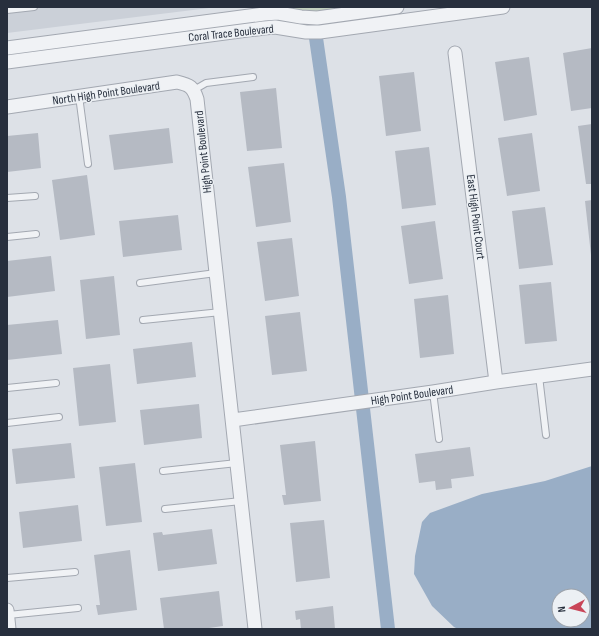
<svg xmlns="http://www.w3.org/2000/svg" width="599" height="636" viewBox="0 0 599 636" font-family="'Sofia Sans Condensed',sans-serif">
<rect width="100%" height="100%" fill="#dde1e7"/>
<path fill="#cbd0d8" d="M 7,7 L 217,7 L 7,33 Z"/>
<path fill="#c3d0bf" d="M 288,7 L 348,7 L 311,12 L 288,9 Z"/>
<path fill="#99aec6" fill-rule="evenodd" d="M 592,466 L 592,629 L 458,629 L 454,627 L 432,606 L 414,574 L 415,556 L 422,522 L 430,513 L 482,494 L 545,481 ZM 559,596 L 583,596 L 583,620 L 559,620 Z"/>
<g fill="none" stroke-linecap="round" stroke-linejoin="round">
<path stroke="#99aec6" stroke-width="14" d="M 316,38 L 339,197 L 388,629"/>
</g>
<path fill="#b5bac3" d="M 592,48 L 592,108 L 571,111 L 563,53 Z
M 529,57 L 537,115 L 504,121 L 495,62 Z
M 414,72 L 421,131 L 386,136 L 379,76 Z
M 276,88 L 282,148 L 247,151 L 240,92 Z
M 592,124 L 592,184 L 586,184 L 578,126 Z
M 169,128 L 173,163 L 114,170 L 109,135 Z
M 38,133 L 41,168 L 7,172 L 7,136 Z
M 532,133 L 540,191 L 507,196 L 498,138 Z
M 429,147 L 436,205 L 402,209 L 395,151 Z
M 284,163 L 291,222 L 256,227 L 248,167 Z
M 87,175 L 95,235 L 60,240 L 52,180 Z
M 592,200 L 592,255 L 591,255 L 585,201 Z
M 545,207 L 553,265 L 519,269 L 512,211 Z
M 178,215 L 182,250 L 123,257 L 119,221 Z
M 435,221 L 443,279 L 409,284 L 401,226 Z
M 292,238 L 299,296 L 265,301 L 257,242 Z
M 51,256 L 55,291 L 7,297 L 7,261 Z
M 114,276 L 120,335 L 86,339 L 80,280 Z
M 551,282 L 557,341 L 525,344 L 519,285 Z
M 448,295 L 454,354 L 420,358 L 414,299 Z
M 300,312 L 307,371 L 272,375 L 265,316 Z
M 58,320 L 62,354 L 7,360 L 7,325 Z
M 192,342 L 196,377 L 137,384 L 133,349 Z
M 110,364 L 116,422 L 79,426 L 73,368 Z
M 199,404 L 202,438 L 144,445 L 140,410 Z
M 315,441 L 321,501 L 284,505 L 282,495 L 286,495 L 280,445 Z
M 71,443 L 75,478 L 16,484 L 12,449 Z
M 470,447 L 474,476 L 451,479 L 452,488 L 436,490 L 435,481 L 419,483 L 415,454 Z
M 135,463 L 142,522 L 106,526 L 99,467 Z
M 78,505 L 82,541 L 23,548 L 19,512 Z
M 324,520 L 330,578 L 296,582 L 290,523 Z
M 212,529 L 217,564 L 158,571 L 153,533 L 162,532 L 163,535 Z
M 130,550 L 137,610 L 98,615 L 96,605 L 100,605 L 94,555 Z
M 219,591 L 223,626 L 202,629 L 164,629 L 160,598 Z
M 333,606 L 335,629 L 301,629 L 300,619 L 296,620 L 295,611 Z"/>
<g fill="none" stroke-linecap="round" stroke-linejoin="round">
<defs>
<path id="service" d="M 7,10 L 34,7
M 194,90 L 206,83 L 253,77
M 79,96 L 88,164
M 7,198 L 35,196
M 7,237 L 36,234
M 140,283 L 216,273
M 143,320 L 221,312
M 539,376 L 546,435
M 7,388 L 56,383
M 433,392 L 439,439
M 7,423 L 59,417
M 163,471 L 237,463
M 165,509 L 241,501
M 7,578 L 75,572
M 8,615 L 78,608"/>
<path id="minor" d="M 7,48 L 264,14 L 278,13 L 301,17 L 317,18 L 397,7
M 455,53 L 496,382
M 7,62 L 264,28 L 275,27 L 306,32 L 320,32 L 503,7
M 7,107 L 177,82 C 190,85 193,87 197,99 L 255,629
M 233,420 L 433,392 L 496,382 L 592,369
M 7,610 L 9,629"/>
</defs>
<use href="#service" stroke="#a3a8b1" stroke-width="8"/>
<use href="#minor" stroke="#a3a8b1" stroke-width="15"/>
<use href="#service" stroke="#f0f2f5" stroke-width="6"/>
<use href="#minor" stroke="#f0f2f5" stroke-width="13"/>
</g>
<g text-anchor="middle" stroke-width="3" stroke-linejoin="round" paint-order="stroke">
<g font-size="12" fill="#272f3d" stroke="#ecf0f4">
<text transform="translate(231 33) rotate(-6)" y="4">Coral Trace Boulevard</text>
<text transform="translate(106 93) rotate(-8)" y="4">North High Point Boulevard</text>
<text transform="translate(203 152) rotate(-96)" y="4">High Point Boulevard</text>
<text transform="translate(476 217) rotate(83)" y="4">East High Point Court</text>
<text transform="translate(412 395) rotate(-8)" y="4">High Point Boulevard</text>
</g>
</g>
<rect width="599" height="636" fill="none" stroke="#272f3d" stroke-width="16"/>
<g transform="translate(571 608) rotate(263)"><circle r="19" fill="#ecf0f4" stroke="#9da3ab"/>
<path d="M0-3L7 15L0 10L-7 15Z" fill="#c94558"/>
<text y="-6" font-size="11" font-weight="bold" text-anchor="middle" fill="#272f3d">N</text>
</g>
</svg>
